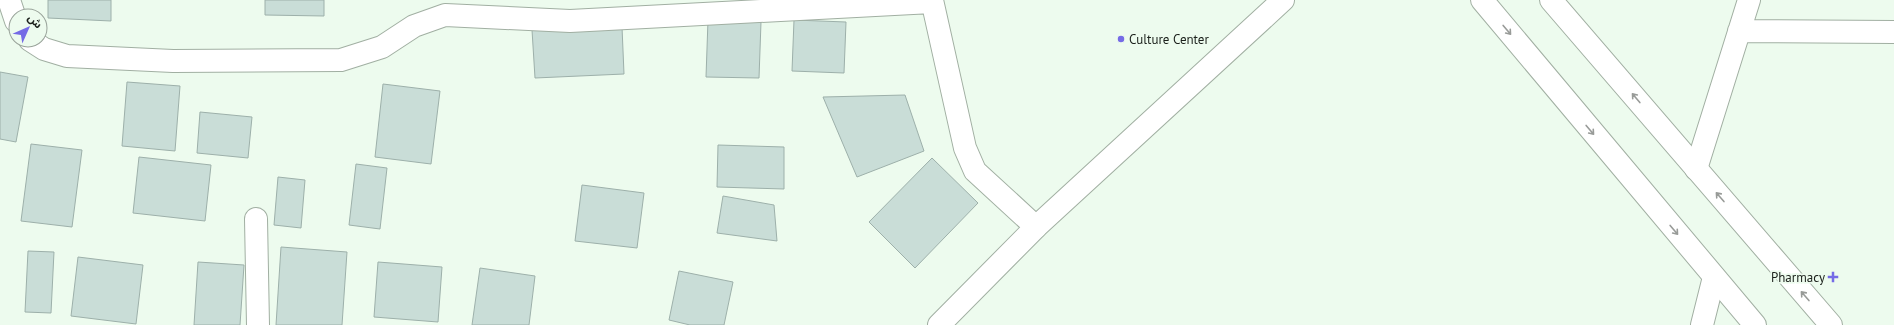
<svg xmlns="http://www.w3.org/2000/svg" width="1894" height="325" viewBox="0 0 1894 325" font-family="'PT Sans','Noto Sans Arabic',sans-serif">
<rect width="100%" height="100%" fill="#edfbee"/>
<path fill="#c9ddd7" stroke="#9db0aa" d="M 48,0 L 111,0 L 111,21 L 48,18 Z
M 265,0 L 324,0 L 324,16 L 265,15 Z
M 708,20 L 761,22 L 759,78 L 706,77 Z
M 794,20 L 846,22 L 844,73 L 792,71 Z
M 622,27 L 624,74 L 535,78 L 532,30 Z
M 0,72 L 28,77 L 16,142 L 0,139 Z
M 127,82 L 180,86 L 175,151 L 122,146 Z
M 383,84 L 440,91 L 431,164 L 375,157 Z
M 905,95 L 924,151 L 857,177 L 823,97 Z
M 200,112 L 252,117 L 248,158 L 197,153 Z
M 31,144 L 82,150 L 72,227 L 21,221 Z
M 718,145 L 784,147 L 784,189 L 717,187 Z
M 139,157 L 211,165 L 205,221 L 133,213 Z
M 932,158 L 978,203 L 915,268 L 869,222 Z
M 356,164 L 387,168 L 380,229 L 349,225 Z
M 278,177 L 305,180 L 301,228 L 274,225 Z
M 582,185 L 644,193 L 637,248 L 575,241 Z
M 723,196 L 774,205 L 777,241 L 717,233 Z
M 281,247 L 347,252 L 342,325 L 276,325 Z
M 28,251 L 54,252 L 51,313 L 25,312 Z
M 78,257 L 143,265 L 136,324 L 71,316 Z
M 198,262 L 244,265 L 240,325 L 194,325 Z
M 378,262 L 442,267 L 438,322 L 374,317 Z
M 480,268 L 535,276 L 529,325 L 472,325 Z
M 679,271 L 733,282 L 724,325 L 690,325 L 669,320 Z"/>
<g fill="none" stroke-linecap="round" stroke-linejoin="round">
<defs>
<path id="minor" d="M 9,0 L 16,21
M 932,0 L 965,148 L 975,171 L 1036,227
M 1739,31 L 1894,32
M 30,40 L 44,49 L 67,56 L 173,61 L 341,60 L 382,47 L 414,26 L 445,15 L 570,21 L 932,2
M 1696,169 L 1749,0
M 256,219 L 258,325
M 1702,325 L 1714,277"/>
<path id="secondary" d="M 1482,0 L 1755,325
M 1551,0 L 1831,325
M 939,325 L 1036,227 L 1283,0"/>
</defs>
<use href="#minor" stroke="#a1afa2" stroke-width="24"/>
<use href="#secondary" stroke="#a1afa2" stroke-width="24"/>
<use href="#minor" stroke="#fff" stroke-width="22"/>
<use href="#secondary" stroke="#fff" stroke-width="22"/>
</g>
<defs><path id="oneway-shaft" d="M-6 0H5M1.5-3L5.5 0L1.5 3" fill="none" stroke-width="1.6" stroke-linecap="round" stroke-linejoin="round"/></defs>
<g stroke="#989b98">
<use href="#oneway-shaft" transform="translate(1507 30) rotate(50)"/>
<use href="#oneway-shaft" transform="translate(1636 98) rotate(-130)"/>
<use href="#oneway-shaft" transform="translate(1590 130) rotate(50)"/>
<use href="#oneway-shaft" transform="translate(1720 197) rotate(-131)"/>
<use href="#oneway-shaft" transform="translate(1674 230) rotate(50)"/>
<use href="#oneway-shaft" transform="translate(1805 296) rotate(-131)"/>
</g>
<g fill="#756be6" stroke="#edfbee" stroke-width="1.5">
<circle cx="1121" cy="39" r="4"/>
<path d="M1831 271h4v4h4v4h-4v4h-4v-4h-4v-4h4z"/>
</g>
<g text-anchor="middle" stroke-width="3.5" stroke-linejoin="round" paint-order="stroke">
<g font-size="13" fill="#1b201b" stroke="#edfbee" text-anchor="start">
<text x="1129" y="44">Culture Center</text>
<text x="1825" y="282" text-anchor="end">Pharmacy</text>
</g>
</g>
<g transform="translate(28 28) rotate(45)"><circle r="19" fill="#edfbee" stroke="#99a39a"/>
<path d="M0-3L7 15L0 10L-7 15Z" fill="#756be6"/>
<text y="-6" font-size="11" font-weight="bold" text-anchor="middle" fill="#1b201b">ش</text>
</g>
</svg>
